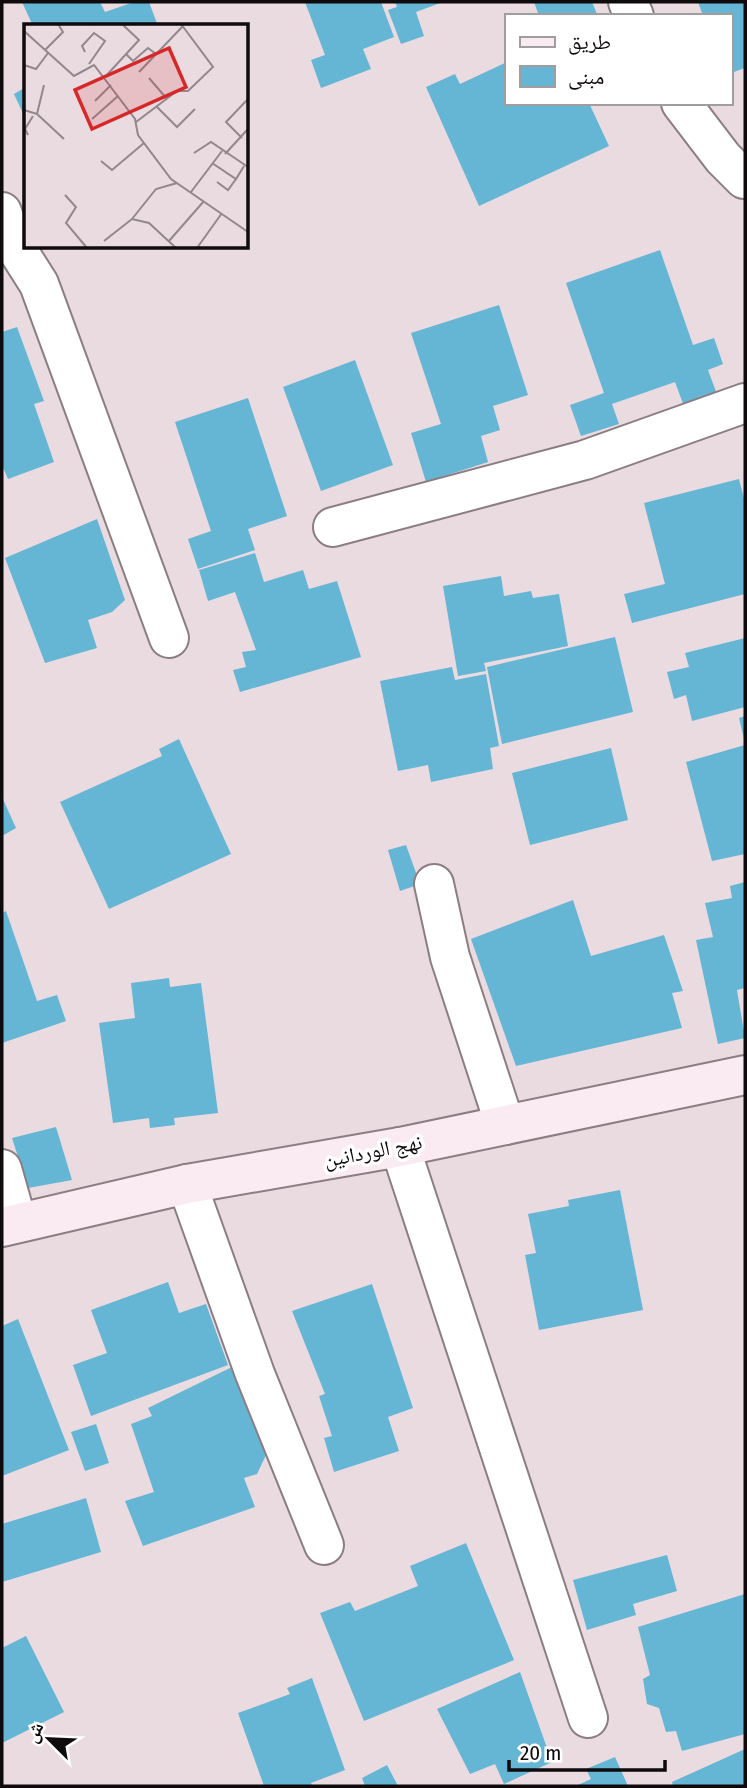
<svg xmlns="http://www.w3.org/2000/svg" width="747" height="1788" viewBox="0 0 747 1788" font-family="'Fira Sans Condensed','Noto Naskh Arabic',sans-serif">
<rect width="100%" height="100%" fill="#eadbe1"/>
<path fill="#65b5d4" d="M 22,2 L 100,2 L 105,12 L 134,2 L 149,2 L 158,26 L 33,26 Z
M 305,2 L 381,2 L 394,37 L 363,49 L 371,69 L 321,88 L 311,60 L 325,55 Z
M 395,2 L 443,2 L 416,12 L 424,36 L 401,44 L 388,10 L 397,7 Z
M 534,2 L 592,2 L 597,14 L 539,16 Z
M 698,2 L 745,2 L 745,68 L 731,73 L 731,16 L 703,16 Z
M 507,62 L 507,103 L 589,103 L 609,146 L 479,206 L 426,87 L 455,74 L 460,84 Z
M 26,87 L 26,120 L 14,94 Z
M 660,250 L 693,345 L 714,338 L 723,364 L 708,370 L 718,397 L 685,409 L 675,382 L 612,404 L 619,424 L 581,436 L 570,405 L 604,393 L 566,283 Z
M 499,305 L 528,395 L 493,406 L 500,430 L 481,436 L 488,462 L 426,482 L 411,433 L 441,424 L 411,333 Z
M 17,327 L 44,401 L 34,404 L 54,462 L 8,479 L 2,465 L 2,332 Z
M 355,360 L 393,465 L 321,491 L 283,387 Z
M 248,398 L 287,516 L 248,529 L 255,550 L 198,569 L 188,539 L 211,531 L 175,422 Z
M 739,479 L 745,502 L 745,594 L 632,623 L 624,594 L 665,584 L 644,503 Z
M 97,519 L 125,600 L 112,612 L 88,620 L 97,648 L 45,663 L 5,558 Z
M 255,553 L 264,582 L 303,570 L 309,589 L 337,581 L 361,657 L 240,692 L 233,670 L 246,667 L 242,652 L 256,650 L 235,592 L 208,601 L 199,570 Z
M 501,576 L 504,596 L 531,591 L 533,598 L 559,594 L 568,646 L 484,663 L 486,671 L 458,676 L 443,586 Z
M 615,637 L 633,712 L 502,744 L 487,667 Z
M 745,638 L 745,707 L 692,721 L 686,695 L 674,699 L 667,672 L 689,667 L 685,653 Z
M 452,667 L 455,680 L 486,674 L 499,746 L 490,748 L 493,769 L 431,782 L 428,765 L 398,771 L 380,681 Z
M 745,716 L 745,739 L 744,739 L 739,718 Z
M 179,739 L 231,854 L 109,909 L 60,802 L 162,756 L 159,749 Z
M 745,745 L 745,854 L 712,861 L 686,762 Z
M 611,748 L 628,820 L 530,845 L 512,773 Z
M 2,797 L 16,828 L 2,836 Z
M 406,845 L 420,884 L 400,891 L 388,850 Z
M 745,882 L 745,988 L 737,990 L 745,1038 L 718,1044 L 696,940 L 713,937 L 705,903 L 732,898 L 730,886 Z
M 573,900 L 591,956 L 664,935 L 683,991 L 672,993 L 682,1028 L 516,1066 L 471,939 Z
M 6,911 L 37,1001 L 57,995 L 66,1021 L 2,1043 L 2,913 Z
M 169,978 L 170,987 L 201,983 L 218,1113 L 174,1118 L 175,1125 L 150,1128 L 149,1118 L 113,1123 L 99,1023 L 135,1018 L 131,983 Z
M 56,1127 L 72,1180 L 28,1188 L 12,1138 Z
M 620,1190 L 643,1310 L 539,1330 L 525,1255 L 536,1253 L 528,1214 L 569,1206 L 568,1200 Z
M 168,1282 L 179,1313 L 206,1304 L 228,1365 L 91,1416 L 73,1365 L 107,1353 L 91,1310 Z
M 372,1284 L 413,1408 L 388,1417 L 399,1451 L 334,1472 L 324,1438 L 332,1436 L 319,1396 L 325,1394 L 292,1311 Z
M 18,1319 L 69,1450 L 2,1476 L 2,1326 Z
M 232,1367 L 266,1455 L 257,1474 L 244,1478 L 255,1507 L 143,1546 L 125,1501 L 154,1492 L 131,1424 L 152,1416 L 148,1408 Z
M 96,1424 L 109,1463 L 85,1471 L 71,1432 Z
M 86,1498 L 101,1552 L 2,1582 L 2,1524 Z
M 466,1543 L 514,1660 L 364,1721 L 320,1613 L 350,1602 L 355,1611 L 418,1586 L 410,1566 Z
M 667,1555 L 677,1591 L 633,1604 L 636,1615 L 587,1630 L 573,1580 Z
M 745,1594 L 745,1734 L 682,1751 L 676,1731 L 666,1732 L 659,1708 L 647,1704 L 643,1679 L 650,1675 L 638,1627 Z
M 26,1636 L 64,1712 L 2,1743 L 2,1648 Z
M 520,1672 L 552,1762 L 504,1784 L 495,1764 L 470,1774 L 437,1709 Z
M 312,1678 L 345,1770 L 311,1783 L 312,1786 L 264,1786 L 238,1713 L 290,1694 L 287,1688 Z
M 745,1749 L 745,1786 L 673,1786 L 672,1782 Z
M 615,1757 L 628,1786 L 576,1786 L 591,1779 L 586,1769 Z
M 387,1765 L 398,1786 L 365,1786 L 362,1778 Z"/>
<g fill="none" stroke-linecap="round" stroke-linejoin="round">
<defs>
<path id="street" d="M 628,2 L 634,16
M 681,103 L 723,158 L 744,179
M 2,212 L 13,243 L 39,284 L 169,638
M 333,527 L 585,460 L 745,403
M 434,884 L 450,957 L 505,1125
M 400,1147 L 588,1718
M 2,1169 L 17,1222
M 187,1184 L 255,1374 L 324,1545"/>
<path id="secondary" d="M 2,1227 L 187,1184 L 400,1147 L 745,1075"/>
</defs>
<use href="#street" stroke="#8b7e83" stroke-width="42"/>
<use href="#secondary" stroke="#8b7e83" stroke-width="42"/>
<use href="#street" stroke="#fff" stroke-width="38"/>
<use href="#secondary" stroke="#faeaf1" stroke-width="38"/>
</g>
<g text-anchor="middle" stroke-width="7" stroke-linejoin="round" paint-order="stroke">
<g font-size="21" fill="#0f0a0c" stroke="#fff">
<text transform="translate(373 1151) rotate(-11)" y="7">نهج الوردانين</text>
</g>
</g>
<g transform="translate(24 24)">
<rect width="224" height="224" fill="#eadbe1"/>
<path fill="none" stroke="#92878c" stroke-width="2" d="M 0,7 L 50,52 L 70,41 L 111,95 L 114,111 L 147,155 L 224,208M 21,26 L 39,8 L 34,0M 61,28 L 58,22 L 70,9 L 81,17 L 65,40M 102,30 L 109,37 L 124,24 L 132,30M 0,41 L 12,45 L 24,29M 115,48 L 159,2M 81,53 L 115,16 L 99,1M 125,54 L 143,75M 71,77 L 87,61M 133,83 L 153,103 L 171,85M 0,86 L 13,90 L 20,61M 13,90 L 40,115M 68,95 L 94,72M 112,98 L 153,67 L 164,67 L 189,43 L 157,0M 4,111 L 1,105 L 9,92M 218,114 L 202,98 L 224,75M 170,129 L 187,118 L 224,143M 201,130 L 224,105M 77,137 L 88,146 L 120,119M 188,139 L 212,155 L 220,142M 193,158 L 204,166 L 212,155M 167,168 L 198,127M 41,171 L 52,183 L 42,199 L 63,224M 108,195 L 132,165 L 153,159M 80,217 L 108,195 L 125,199 L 152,224M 145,217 L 180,177M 173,224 L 198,189"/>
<path fill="#d62828" fill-opacity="0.15" stroke="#d62828" stroke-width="3.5" d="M 145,24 L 162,63 L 68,105 L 51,66 Z"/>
<rect width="224" height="224" fill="none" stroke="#0f0a0c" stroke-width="3.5"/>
</g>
<rect width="747" height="1788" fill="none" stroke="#0f0a0c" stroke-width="7"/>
<rect x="505" y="14" width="228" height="91" fill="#ffffff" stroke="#9f9d9e" stroke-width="2"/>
<rect x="520" y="37" width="35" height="10" fill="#faeaf1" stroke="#9f9d9e" stroke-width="2"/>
<text x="568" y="49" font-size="21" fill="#0f0a0c">طريق</text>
<rect x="520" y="66" width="35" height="21" fill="#65b5d4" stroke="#9f9d9e" stroke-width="2"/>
<text x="568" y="84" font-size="21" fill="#0f0a0c">مبنى</text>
<g transform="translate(49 1739) rotate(294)" stroke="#ffffff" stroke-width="5" paint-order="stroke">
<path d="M0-5L12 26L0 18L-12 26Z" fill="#0f0a0c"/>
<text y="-10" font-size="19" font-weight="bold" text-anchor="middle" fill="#0f0a0c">ش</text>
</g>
<path d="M509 1760v10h156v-10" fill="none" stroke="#0f0a0c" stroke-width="3.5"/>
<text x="520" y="1760" font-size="21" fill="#0f0a0c" stroke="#ffffff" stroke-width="5" paint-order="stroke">20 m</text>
</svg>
